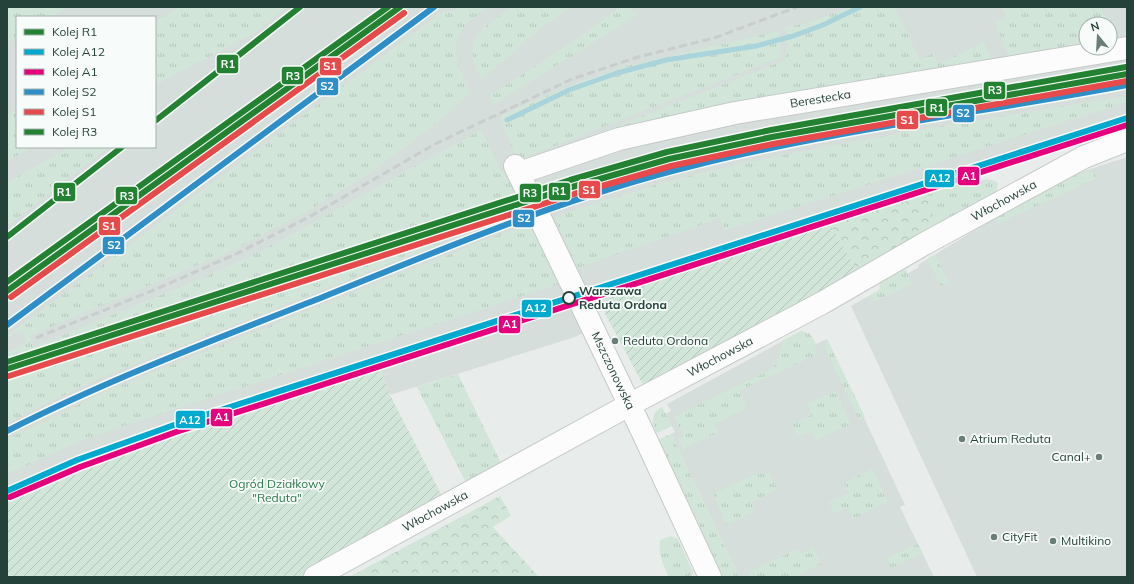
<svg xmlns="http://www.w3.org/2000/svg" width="1134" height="584" viewBox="0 0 1134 584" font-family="Mulish,sans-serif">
<defs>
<pattern id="grass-tufts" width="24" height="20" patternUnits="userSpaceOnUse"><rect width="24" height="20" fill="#d1e6d8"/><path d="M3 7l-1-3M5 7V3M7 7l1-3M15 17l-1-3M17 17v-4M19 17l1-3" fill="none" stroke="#b3c6ba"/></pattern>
<pattern id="forest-crowns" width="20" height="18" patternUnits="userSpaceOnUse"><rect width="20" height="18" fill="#d1e6d8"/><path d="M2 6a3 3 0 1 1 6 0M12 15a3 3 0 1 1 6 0" fill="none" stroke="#b3c6ba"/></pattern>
<pattern id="garden-furrows" width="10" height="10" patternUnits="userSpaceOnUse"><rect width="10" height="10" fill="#d1e6d8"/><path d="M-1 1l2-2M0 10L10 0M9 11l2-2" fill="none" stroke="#b3c6ba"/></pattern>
</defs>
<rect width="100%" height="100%" fill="#e8edeb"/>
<path fill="#d6dedb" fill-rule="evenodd" d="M 7,7 L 1127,7 L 1127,128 L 743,249 L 573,311 L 584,333 L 572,338 L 390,395 L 380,369 L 181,431 L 7,503 ZM 17,17 L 155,17 L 155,147 L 17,147 ZM 1086,24 L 1110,24 L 1110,48 L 1086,48 Z
M 1127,157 L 1127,577 L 977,577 L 851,306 L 919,267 L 918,265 L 993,219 L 1084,171 Z
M 801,331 L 810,334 L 816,344 L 827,339 L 905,505 L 900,507 L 934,577 L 739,577 L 671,434 L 675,432 L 665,414 L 671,411 L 667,404 Z"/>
<path fill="url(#grass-tufts)" d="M 7,7 L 68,7 L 51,17 L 17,17 L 17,37 L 7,43 Z
M 180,7 L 287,7 L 251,35 L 155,85 L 155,21 Z
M 458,7 L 487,7 C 447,36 450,52 470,93 L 433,126 L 367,175 L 306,212 L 233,250 L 29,336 L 34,347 L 203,278 L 248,257 L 293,234 L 481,130 L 502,172 L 507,170 L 519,196 L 7,363 L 7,353 L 28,342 L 21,331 L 7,338 L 7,336 L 444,11 L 454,11 Z
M 512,7 L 570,7 L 540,29 L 482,79 C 459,38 482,30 512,7 Z
M 620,7 L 629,7 L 636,16 L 494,104 L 489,96 L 576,40 Z
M 850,7 L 897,7 L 895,8 L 920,60 L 933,53 L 938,64 L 984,42 L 992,60 L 577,142 L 785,60 L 787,46 L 785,28 L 810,22 Z
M 1002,7 L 1100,7 L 1105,16 L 1106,24 L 1086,24 L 1086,45 L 1009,58 L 995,23 L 1007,17 Z
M 779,31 L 781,57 L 518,160 L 499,116 L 577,83 L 623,67 Z
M 1127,96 L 1127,102 L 725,230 L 720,218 L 577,268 L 554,217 C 606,200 658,183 711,171 C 848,139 988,119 1127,96 Z
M 17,109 L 17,147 L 33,147 L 7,161 L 7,116 Z
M 71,147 L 109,147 L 7,226 L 7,182 Z
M 1084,171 L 1094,173 L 1096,177 L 1095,179 L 999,223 L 993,219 Z
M 987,179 L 995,181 L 998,183 L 997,190 L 992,197 L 858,272 L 829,223 L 955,183 L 967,183 Z
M 533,221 L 562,283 L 111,430 L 71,445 L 7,474 L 7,439 L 111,389 Z
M 442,238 L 443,242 L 95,380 L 7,423 L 7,377 Z
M 934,255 L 938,261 L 948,281 L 946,284 L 941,286 L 927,259 Z
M 906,269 L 912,284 L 873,302 L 871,295 L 879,290 L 880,283 Z
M 801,331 L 810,334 L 816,344 L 814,345 L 818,354 L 739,391 L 747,408 L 714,424 L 718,432 L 683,449 L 678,439 L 684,436 L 674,417 L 774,368 L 777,363 L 783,340 Z
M 827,339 L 865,417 L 859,420 L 824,346 Z
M 458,374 L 500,461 L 497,468 L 467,485 L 417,387 Z
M 835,391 L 851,424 L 816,440 L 812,431 L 798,437 L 792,424 L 812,415 L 807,404 Z
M 662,407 L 672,426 L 657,433 C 651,423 651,412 662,407 Z
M 671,434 L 739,577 L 717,577 L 653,442 Z
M 872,469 L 888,502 L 853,519 L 848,507 L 834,514 L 829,502 L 849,493 L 844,483 Z
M 760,472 L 762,475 L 769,472 L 777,489 L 751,502 L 755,511 L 727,525 L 713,494 Z
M 671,536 L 678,539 L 693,572 L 692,575 L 687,577 L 669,577 C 663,564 658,555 660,540 Z
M 918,544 L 923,553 L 891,568 L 887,558 Z
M 813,547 L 821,564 L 794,577 L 751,577 L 749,572 L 798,549 L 800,554 Z"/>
<path fill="url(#forest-crowns)" d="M 920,194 L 937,197 L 929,220 L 930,231 L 858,272 L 829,223 Z
M 500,496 L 511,516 L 493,527 L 539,577 L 349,577 Z"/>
<path fill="url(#garden-furrows)" d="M 829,223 L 858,272 L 643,385 L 599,302 L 743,249 Z
M 380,369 L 390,395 L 443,498 L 299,577 L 7,577 L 7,503 L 181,431 Z"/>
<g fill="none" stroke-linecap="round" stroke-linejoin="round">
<path stroke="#a9d4db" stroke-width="5" d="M 507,120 L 569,90 L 617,73 L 666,60 L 756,46 L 793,36 L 823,25 L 860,7"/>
<defs>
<g id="minor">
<path id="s1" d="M 515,166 L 643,433 L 710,577"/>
<path id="s2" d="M 520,175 L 528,170 L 619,139 L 735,113 L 1127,48"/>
<path id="s3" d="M 315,577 L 629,405 L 822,303 L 924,244 L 1084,157 L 1127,140"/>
</g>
</defs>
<use href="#minor" stroke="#c5cac8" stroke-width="24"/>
<use href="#minor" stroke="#fcfcfc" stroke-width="22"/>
<path stroke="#c9cdcc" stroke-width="3" stroke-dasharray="8 4" stroke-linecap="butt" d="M 36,338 L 161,287 L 238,253 L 309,217 L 435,144 L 572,79 L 638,57 L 714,38 L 797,7"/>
<defs>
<path id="rail-1" d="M 155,121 L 300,7
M 7,237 L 122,147
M 7,291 L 400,7
M 7,369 L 572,187 L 669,159 L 772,137 L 1127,74"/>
<path id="rail-2" d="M 7,491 L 77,460 L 174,425 L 1127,118"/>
<path id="rail-3" d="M 10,497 L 80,467 L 176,432 L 1127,125"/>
<path id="rail-4" d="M 7,325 L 434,7
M 7,431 C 109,379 216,339 323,297 C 445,248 568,196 696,165 C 838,130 984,112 1127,85"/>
<path id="rail-5" d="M 11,297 L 404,13
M 9,376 L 574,194 L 671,166 L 773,144 L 1127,81"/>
<path id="rail-6" d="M 7,282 L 388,7
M 7,362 L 570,180 L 667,152 L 771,130 L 1126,67"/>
</defs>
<use href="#rail-1" stroke="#f7fbf9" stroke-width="9"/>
<use href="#rail-2" stroke="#f7fbf9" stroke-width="9"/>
<use href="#rail-3" stroke="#f7fbf9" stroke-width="9"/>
<use href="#rail-4" stroke="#f7fbf9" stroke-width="9"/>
<use href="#rail-5" stroke="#f7fbf9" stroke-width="9"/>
<use href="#rail-6" stroke="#f7fbf9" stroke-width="9"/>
<use href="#rail-1" stroke="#238132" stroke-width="6"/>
<use href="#rail-2" stroke="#00a9ce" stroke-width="6"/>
<use href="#rail-3" stroke="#e5007d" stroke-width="6"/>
<use href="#rail-4" stroke="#2e8ec7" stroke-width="6"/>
<use href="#rail-5" stroke="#e74a4a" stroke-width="6"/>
<use href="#rail-6" stroke="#238132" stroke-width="6"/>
</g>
<circle fill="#f7fbf9" stroke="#24423a" stroke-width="2" cx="569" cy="298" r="6"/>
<g fill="#697e78" stroke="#f7fbf9" stroke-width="1.5">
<circle cx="615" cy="341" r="4"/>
<circle cx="962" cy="439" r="4"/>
<circle cx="1099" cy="457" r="4"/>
<circle cx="994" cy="537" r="4"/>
<circle cx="1053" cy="541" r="4"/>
</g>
<g text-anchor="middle" stroke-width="3.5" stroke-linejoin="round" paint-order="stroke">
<g font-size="12" fill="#24423a" stroke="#f7fbf9">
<text dy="4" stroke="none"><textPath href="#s2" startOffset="311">Berestecka</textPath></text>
<text dy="4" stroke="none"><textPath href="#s3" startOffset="785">Włochowska</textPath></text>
<text dy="4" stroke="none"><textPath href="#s3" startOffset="461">Włochowska</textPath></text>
<text dy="4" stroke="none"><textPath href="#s1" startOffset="227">Mszczonowska</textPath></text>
<text dy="4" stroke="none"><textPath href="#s3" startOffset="137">Włochowska</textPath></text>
</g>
<g font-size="12" font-weight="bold" fill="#24423a" stroke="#f7fbf9" text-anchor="start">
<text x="579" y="295">Warszawa<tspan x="579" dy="14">Reduta Ordona</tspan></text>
</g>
<g font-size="12" fill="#24423a" stroke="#f7fbf9" text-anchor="start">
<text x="623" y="345">Reduta Ordona</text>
<text x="970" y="443">Atrium Reduta</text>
<text x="1091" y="461" text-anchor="end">Canal+</text>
<text x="1002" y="541">CityFit</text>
<text x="1061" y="545">Multikino</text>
</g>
<g font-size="12" fill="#2d7a4b" stroke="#f7fbf9">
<text x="277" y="488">Ogród Działkowy<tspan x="277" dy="14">"Reduta"</tspan></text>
</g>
</g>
<g stroke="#f7fbf9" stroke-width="1.5">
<rect x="216" y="54" width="23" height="20" rx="4" fill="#238132"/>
<rect x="319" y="57" width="23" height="19" rx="4" fill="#e74a4a"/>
<rect x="281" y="66" width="23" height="19" rx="4" fill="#238132"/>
<rect x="316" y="77" width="23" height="19" rx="4" fill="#2e8ec7"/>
<rect x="983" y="81" width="23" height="19" rx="4" fill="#238132"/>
<rect x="925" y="98" width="23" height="19" rx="4" fill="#238132"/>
<rect x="952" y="104" width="23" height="19" rx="4" fill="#2e8ec7"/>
<rect x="896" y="110" width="23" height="20" rx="4" fill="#e74a4a"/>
<rect x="957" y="166" width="23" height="20" rx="4" fill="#e5007d"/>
<rect x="924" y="169" width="31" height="19" rx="4" fill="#00a9ce"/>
<rect x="578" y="180" width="23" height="19" rx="4" fill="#e74a4a"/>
<rect x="548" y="182" width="23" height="19" rx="4" fill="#238132"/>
<rect x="53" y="182" width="23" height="20" rx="4" fill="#238132"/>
<rect x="519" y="183" width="23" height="20" rx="4" fill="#238132"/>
<rect x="115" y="186" width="23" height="19" rx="4" fill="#238132"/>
<rect x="512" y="209" width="23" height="19" rx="4" fill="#2e8ec7"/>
<rect x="98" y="216" width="23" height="20" rx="4" fill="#e74a4a"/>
<rect x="102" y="236" width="23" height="19" rx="4" fill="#2e8ec7"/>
<rect x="521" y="299" width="31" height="19" rx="4" fill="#00a9ce"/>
<rect x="498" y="315" width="23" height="19" rx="4" fill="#e5007d"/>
<rect x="210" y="408" width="23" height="19" rx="4" fill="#e5007d"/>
<rect x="175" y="410" width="31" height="19" rx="4" fill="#00a9ce"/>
</g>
<g font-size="11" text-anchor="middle" font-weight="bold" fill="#fff">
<text x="228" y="68">R1</text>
<text x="330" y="70">S1</text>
<text x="293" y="80">R3</text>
<text x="327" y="90">S2</text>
<text x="995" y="94">R3</text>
<text x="937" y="112">R1</text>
<text x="963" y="117">S2</text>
<text x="907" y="124">S1</text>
<text x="969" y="180">A1</text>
<text x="940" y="182">A12</text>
<text x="589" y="194">S1</text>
<text x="559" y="195">R1</text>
<text x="64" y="196">R1</text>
<text x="530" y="197">R3</text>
<text x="127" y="200">R3</text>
<text x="524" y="222">S2</text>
<text x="109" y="230">S1</text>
<text x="114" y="249">S2</text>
<text x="536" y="312">A12</text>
<text x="510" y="328">A1</text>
<text x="222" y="421">A1</text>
<text x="190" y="424">A12</text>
</g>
<rect width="1134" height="584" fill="none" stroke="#24423a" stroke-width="16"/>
<rect x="16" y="16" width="140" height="132" fill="#f7fbf9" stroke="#a3b1ad"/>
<rect x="24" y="29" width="20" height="6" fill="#238132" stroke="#a3b1ad"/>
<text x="52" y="36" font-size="12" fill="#24423a">Kolej R1</text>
<rect x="24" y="49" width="20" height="6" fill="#00a9ce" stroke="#a3b1ad"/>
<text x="52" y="56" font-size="12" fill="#24423a">Kolej A12</text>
<rect x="24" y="69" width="20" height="6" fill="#e5007d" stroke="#a3b1ad"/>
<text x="52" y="76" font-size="12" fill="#24423a">Kolej A1</text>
<rect x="24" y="89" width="20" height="6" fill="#2e8ec7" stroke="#a3b1ad"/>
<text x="52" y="96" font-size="12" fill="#24423a">Kolej S2</text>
<rect x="24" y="109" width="20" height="6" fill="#e74a4a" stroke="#a3b1ad"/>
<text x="52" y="116" font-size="12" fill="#24423a">Kolej S1</text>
<rect x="24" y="129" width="20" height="6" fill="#238132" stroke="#a3b1ad"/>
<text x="52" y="136" font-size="12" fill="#24423a">Kolej R3</text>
<g transform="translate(1098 36) rotate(342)"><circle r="19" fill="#f7fbf9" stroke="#a3b1ad"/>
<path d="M0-3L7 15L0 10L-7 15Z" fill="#697e78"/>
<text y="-6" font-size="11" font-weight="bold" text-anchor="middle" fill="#24423a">N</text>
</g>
</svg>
